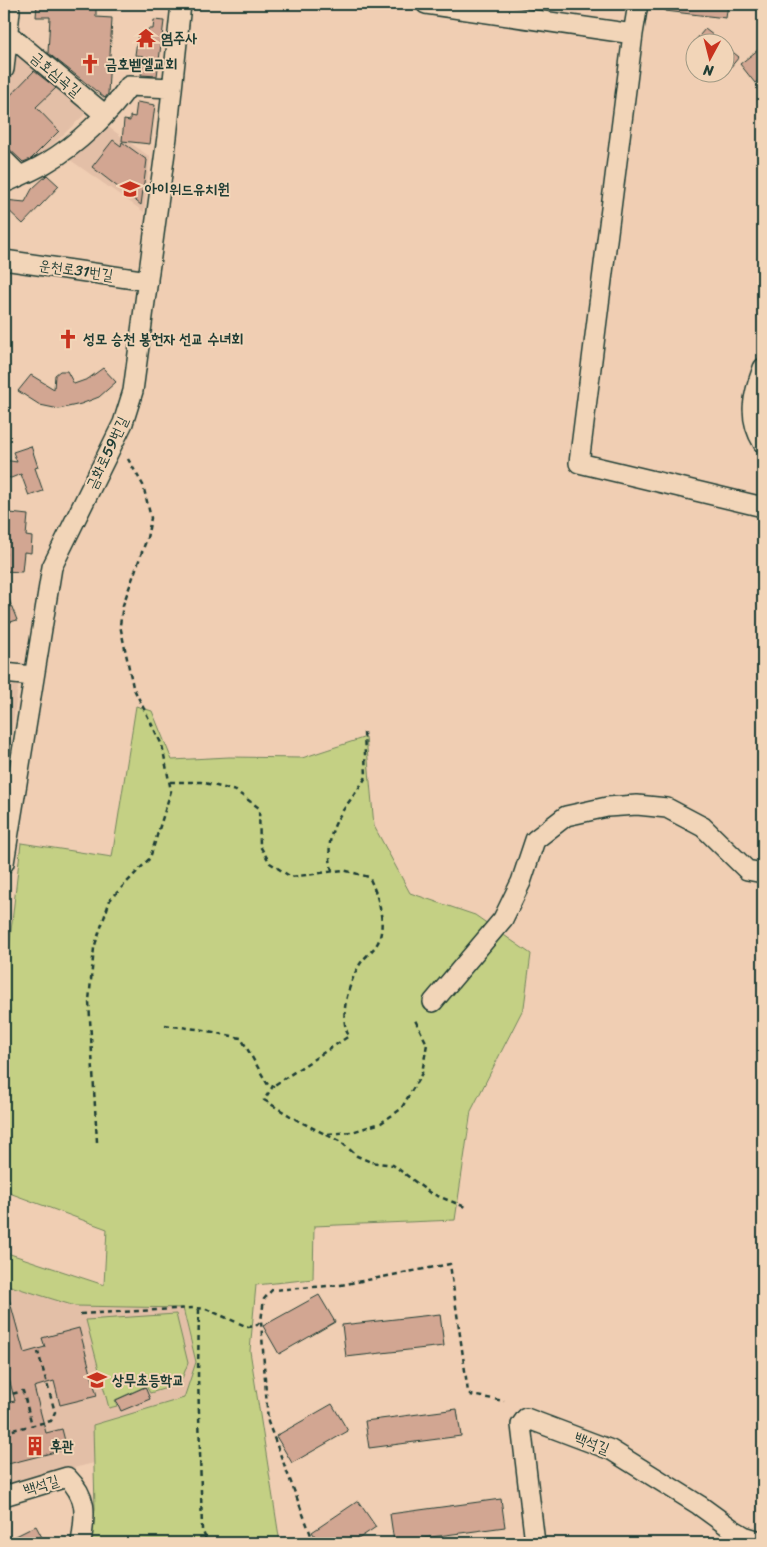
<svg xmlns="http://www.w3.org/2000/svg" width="767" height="1547" viewBox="0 0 767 1547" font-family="Sriracha,'Poor Story',sans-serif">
<rect width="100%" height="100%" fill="#f0ceb3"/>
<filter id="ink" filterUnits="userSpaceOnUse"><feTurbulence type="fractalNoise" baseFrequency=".02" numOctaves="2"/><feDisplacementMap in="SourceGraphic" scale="10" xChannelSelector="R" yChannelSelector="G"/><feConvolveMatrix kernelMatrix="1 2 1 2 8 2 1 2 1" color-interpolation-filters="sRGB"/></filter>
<g filter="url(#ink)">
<path fill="#e3bfa7" d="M 16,53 L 21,53 L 85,109 L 84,115 L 29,167 L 21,167 L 4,149 L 4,84 L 15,70 Z
M 107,126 L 150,157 L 144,212 L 69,159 Z
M 4,679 L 19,681 L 4,780 Z
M 4,1284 L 75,1306 L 182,1307 L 196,1362 L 184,1398 L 93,1425 L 94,1463 L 4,1485 Z"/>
<path fill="#c4d084" stroke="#72865c" d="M 136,706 L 152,711 L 172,760 L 229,757 L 302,758 L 366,737 L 374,826 L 410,893 L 475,915 L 531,954 L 524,1007 L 471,1111 L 455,1220 L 314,1226 L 313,1279 L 256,1285 L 250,1351 L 280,1543 L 91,1543 L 95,1509 L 93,1425 L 184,1398 L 196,1362 L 183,1308 L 75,1306 L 4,1284 L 4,1252 L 104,1285 L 107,1229 L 4,1191 L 4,992 L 21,843 L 112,857 Z
M 176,1314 L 188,1363 L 180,1384 L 150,1393 L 146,1386 L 115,1400 L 117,1406 L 109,1408 L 86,1320 Z"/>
<path fill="#d2a692" stroke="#1f3d34" d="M 37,4 L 96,4 L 96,17 L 112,18 L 108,94 L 105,98 L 48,53 L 50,17 L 36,17 Z
M 665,4 L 728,4 L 726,18 L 665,11 Z
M 154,20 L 164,21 L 157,76 L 141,75 L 143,56 L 135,55 L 138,34 L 147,35 L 148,29 L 153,29 Z
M 705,29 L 722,42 L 694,42 Z
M 724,45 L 739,57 L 724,75 Z
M 763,46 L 763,77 L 755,83 L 740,64 Z
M 34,71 L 56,88 L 36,107 L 59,131 L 31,159 L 23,162 L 4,144 L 4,102 Z
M 137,102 L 155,105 L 150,144 L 122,141 L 124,120 L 130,121 L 130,116 L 135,117 Z
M 113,140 L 121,146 L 122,142 L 147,160 L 141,205 L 92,167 Z
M 47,175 L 59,186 L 23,224 L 4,206 L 4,200 L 25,202 L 32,189 Z
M 103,368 L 116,382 L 99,397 L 81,404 L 59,409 L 40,405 L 18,391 L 31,375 L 54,389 L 55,375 L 60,371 L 67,371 L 74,384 L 88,379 Z
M 31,446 L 38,467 L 35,468 L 43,491 L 29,496 L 21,474 L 11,478 L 4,477 L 4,460 L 17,462 L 13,452 Z
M 10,513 L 28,515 L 26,536 L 32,537 L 31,553 L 24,552 L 22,572 L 4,571 Z
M 4,587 L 17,620 L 4,624 Z
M 7,1291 L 24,1353 L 45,1347 L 42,1338 L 79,1328 L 97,1396 L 60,1405 L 54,1381 L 34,1387 L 46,1433 L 62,1429 L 67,1449 L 4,1465 L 4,1403 L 15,1401 L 4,1360 L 4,1292 Z
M 319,1295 L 335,1322 L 279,1354 L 263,1326 Z
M 440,1314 L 444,1346 L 346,1357 L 342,1325 Z
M 145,1387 L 150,1399 L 121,1411 L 116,1400 Z
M 332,1404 L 348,1431 L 292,1463 L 276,1436 Z
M 457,1409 L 461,1436 L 369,1448 L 365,1421 Z
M 501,1499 L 505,1527 L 394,1542 L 390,1514 Z
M 358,1501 L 376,1527 L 352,1543 L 320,1543 L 312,1532 Z
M 36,1526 L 45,1543 L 4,1543 L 4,1542 Z"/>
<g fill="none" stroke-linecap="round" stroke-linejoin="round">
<defs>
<path id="minor" d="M 426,4 L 633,34 L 638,4
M 8,34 L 104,114
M 633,34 L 579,463 L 763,507
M 4,69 L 10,11
M 4,160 L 20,176
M 4,183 C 18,177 33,171 46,163 C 78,144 108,115 129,86 L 172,88
M 4,260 L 148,281
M 763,368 C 753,395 747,417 763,443
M 4,673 L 33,676
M 4,863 L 52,567 L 123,423 L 133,391 L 167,137 L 181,4
M 433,1002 L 503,919 L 521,882 L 535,840 L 566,816 L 607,807 L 637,805 L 667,808 L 703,827 L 747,870 L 763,873
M 4,1496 L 67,1477 C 89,1499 85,1515 81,1543
M 535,1543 L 521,1425 L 526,1418 L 611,1450 L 699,1505 L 732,1529 L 744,1536 L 763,1542"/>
</defs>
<use href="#minor" stroke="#1f3d34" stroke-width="22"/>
<path stroke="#1f3d34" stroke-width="2.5" stroke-dasharray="5 4" stroke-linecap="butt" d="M 170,782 L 201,782 L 236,791 L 259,808 L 260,846 L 270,863 L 291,877 L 343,870 L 369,877 C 378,895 386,921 379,940 C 376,949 365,956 360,964 C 349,982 338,1018 349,1036 L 273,1086
M 332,871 C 322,824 345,812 366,777 L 364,732
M 165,1025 L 204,1030 L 241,1038 L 268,1085 L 273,1086 L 264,1100 L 297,1120 L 341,1142 L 357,1156 L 371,1162 L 393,1165 L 430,1193 L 468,1208
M 328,1134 L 352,1132 L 381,1123 L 401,1109 L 422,1073 L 427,1044 L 415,1020
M 97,1142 L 89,1001 L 94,948 L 110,900 L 150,858 L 171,791 L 162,745 L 133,687 L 120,625 L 123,605 L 147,538 L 151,518 L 143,485 L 128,459
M 199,1309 L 198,1375 L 202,1530 L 208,1543
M 80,1314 L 195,1308 L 206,1309 L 248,1327 L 256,1326 L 261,1321
M 4,1396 L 23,1391 L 32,1425
M 4,1432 L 51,1421 L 55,1412 L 38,1352
M 314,1543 L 268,1422 L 261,1321 L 264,1299 L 272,1290 L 341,1285 L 450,1264 L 468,1392 L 471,1395 L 504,1401"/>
<use href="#minor" stroke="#f2d5b8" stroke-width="19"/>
</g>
</g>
<defs>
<symbol id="temple-bare" viewBox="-9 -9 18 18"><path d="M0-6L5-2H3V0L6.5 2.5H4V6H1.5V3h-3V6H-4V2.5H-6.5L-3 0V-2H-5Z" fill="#c8321e" stroke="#f2d5b8" stroke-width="2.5" paint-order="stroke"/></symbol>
<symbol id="church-bare" viewBox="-9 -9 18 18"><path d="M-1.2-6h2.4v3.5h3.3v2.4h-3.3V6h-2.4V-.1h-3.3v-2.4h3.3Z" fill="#c8321e" stroke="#f2d5b8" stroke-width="2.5" paint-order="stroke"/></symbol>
<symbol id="school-bare" viewBox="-9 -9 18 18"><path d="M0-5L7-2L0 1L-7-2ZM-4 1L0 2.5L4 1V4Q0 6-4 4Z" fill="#c8321e" stroke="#f2d5b8" stroke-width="2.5" paint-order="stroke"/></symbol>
<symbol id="building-bare" viewBox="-9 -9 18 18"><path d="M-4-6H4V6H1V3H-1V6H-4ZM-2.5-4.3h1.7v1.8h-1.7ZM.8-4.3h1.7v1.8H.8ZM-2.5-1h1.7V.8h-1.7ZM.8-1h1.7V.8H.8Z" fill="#c8321e" stroke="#f2d5b8" stroke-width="2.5" paint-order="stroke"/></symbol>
</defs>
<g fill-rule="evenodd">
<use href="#temple-bare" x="132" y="24" width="28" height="28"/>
<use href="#church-bare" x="76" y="50" width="28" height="28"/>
<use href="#school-bare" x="116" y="175" width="28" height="28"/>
<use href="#church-bare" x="54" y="325" width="28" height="28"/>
<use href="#school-bare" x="83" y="1366" width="28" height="28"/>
<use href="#building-bare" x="21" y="1432" width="28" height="28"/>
</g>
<g text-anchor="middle" stroke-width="4" stroke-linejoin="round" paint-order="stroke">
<g font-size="15" font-weight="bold" fill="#1f3d34" stroke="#f2d5b8" text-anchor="start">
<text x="161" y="43">염주사</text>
<text x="105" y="69">금호벧엘교회</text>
<text x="145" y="194">아이위드유치원</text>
<text x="83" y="344">성모 승천 봉헌자 선교 수녀회</text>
<text x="112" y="1385">상무초등학교</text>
<text x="50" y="1451">후관</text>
</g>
<g font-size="15" fill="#1f3d34" stroke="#f2d5b8">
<text transform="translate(56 74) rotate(40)" y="5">금호심곡길</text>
<text transform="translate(76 270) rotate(8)" y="5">운천로31번길</text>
<text transform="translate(107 453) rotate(-65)" y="5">금화로59번길</text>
<text transform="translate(592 1443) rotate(21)" y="5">백석길</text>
<text transform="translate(41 1485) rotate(-17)" y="5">백석길</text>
</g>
</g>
<rect width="767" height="1547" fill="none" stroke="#f2d5b8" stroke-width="20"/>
<rect x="10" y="10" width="747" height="1527" fill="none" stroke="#1f3d34" stroke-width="2" filter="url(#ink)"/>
<g transform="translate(710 58) rotate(187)"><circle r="24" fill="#f2d5b8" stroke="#9e9883"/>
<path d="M0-4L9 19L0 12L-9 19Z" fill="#c8321e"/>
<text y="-8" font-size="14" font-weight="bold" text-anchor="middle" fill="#1f3d34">N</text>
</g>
</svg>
